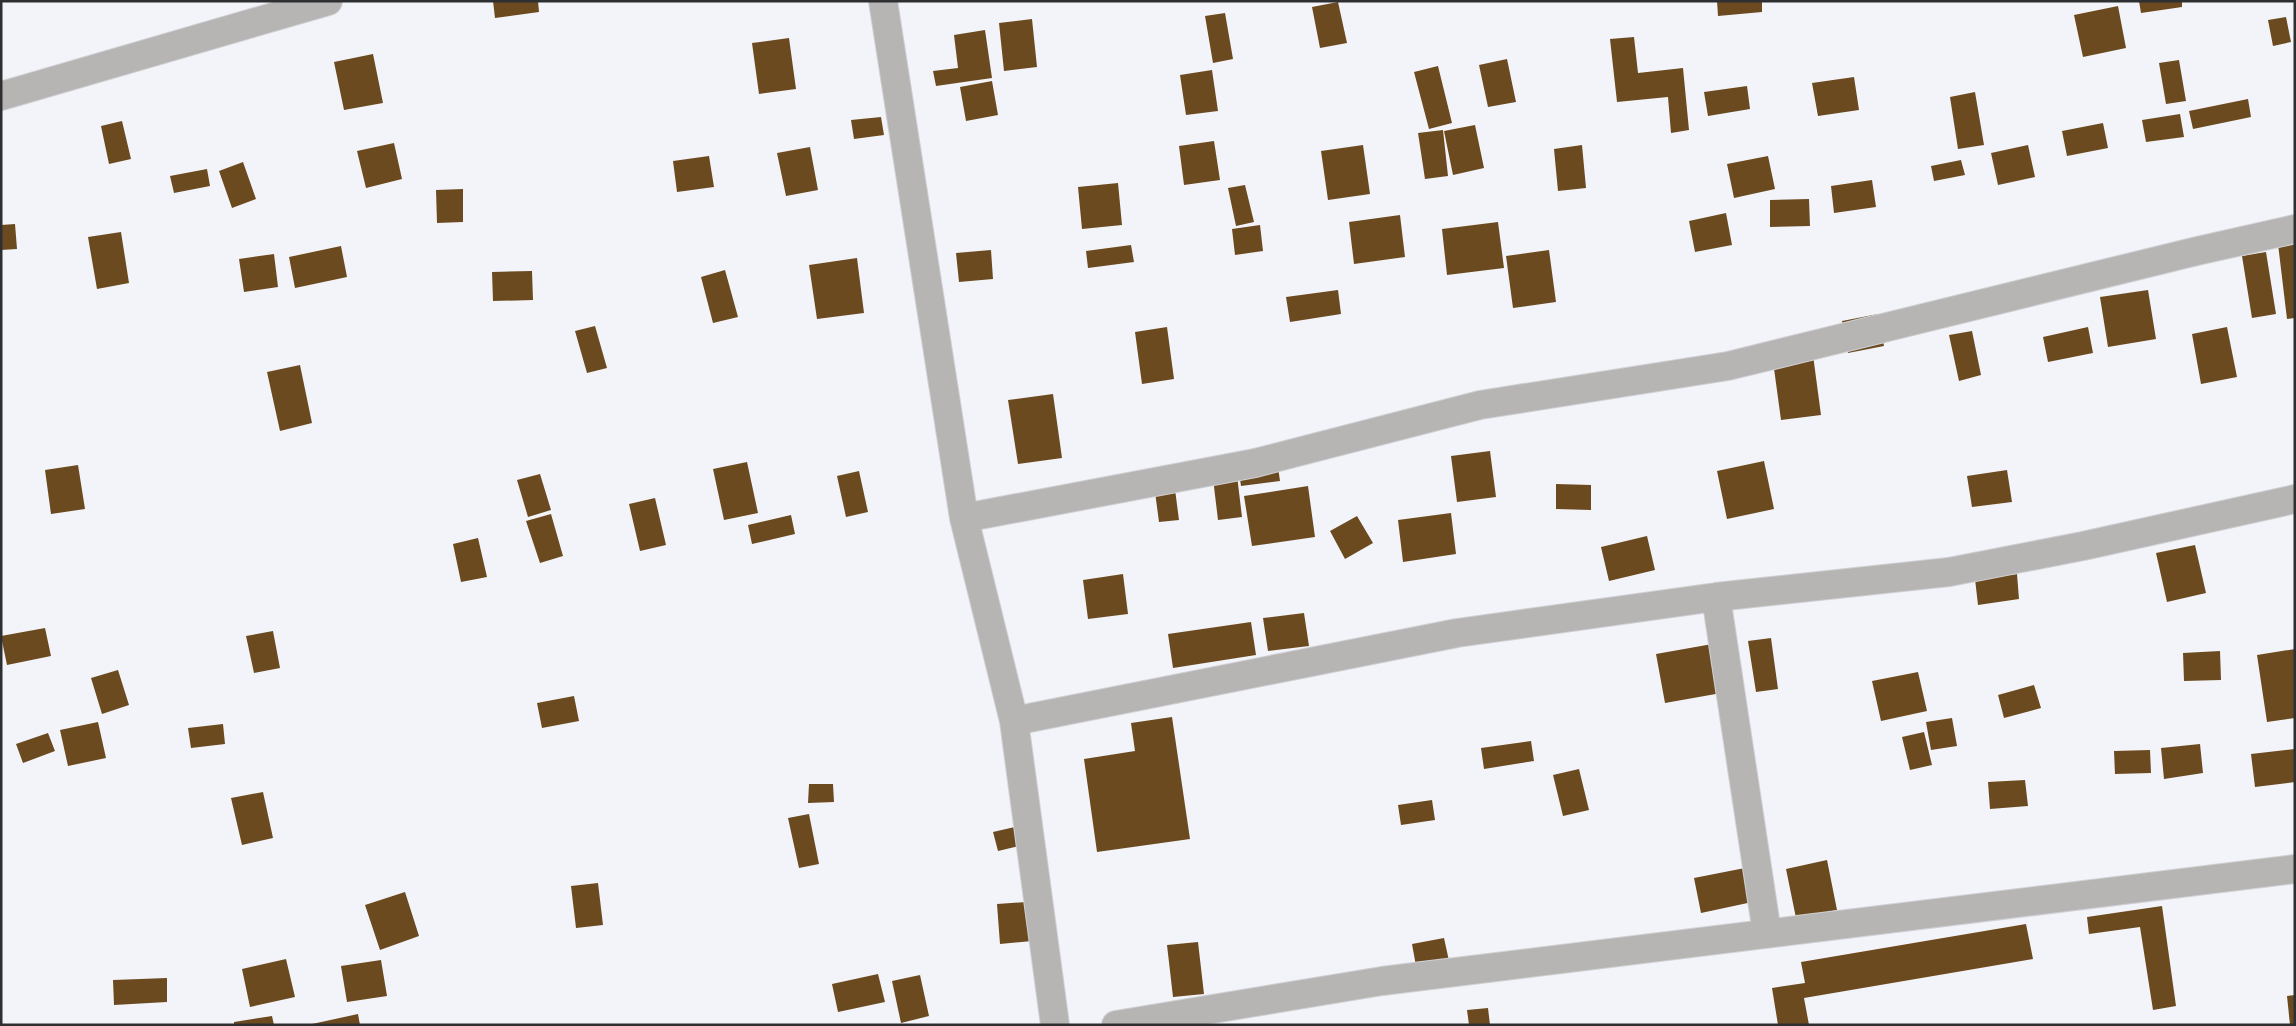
<svg xmlns="http://www.w3.org/2000/svg" width="2296" height="1026" viewBox="0 0 2296 1026" font-family="Georgia,serif">
<rect width="100%" height="100%" fill="#f3f4f9"/>
<path fill="#6c4a1f" d="M 493,1 L 538,1 L 539,12 L 495,18 Z
M 1717,1 L 1762,1 L 1762,12 L 1718,16 Z
M 2139,1 L 2182,1 L 2182,7 L 2141,13 Z
M 1338,2 L 1347,43 L 1320,48 L 1312,7 Z
M 2118,6 L 2126,48 L 2083,57 L 2074,15 Z
M 1225,13 L 1233,59 L 1213,63 L 1205,16 Z
M 2286,17 L 2291,42 L 2273,46 L 2268,20 Z
M 1032,19 L 1037,67 L 1004,71 L 999,23 Z
M 985,30 L 992,78 L 936,86 L 933,71 L 958,68 L 954,35 Z
M 1634,37 L 1638,73 L 1683,68 L 1689,130 L 1671,133 L 1668,97 L 1617,102 L 1610,39 Z
M 789,38 L 796,89 L 759,94 L 752,43 Z
M 373,54 L 383,103 L 344,110 L 334,62 Z
M 1507,59 L 1516,102 L 1488,107 L 1479,65 Z
M 2179,60 L 2186,101 L 2166,104 L 2159,63 Z
M 1438,66 L 1452,123 L 1429,129 L 1414,72 Z
M 1212,70 L 1218,111 L 1186,115 L 1180,75 Z
M 1854,77 L 1859,110 L 1818,116 L 1812,83 Z
M 992,81 L 998,115 L 966,121 L 960,87 Z
M 1747,86 L 1750,109 L 1708,116 L 1704,92 Z
M 1975,92 L 1984,145 L 1958,149 L 1950,97 Z
M 2248,99 L 2251,117 L 2193,129 L 2189,111 Z
M 2180,114 L 2184,137 L 2146,142 L 2142,120 Z
M 881,117 L 884,135 L 854,139 L 851,120 Z
M 122,121 L 131,159 L 109,164 L 101,126 Z
M 2103,123 L 2108,148 L 2067,156 L 2062,131 Z
M 1475,125 L 1484,168 L 1453,175 L 1444,131 Z
M 1443,130 L 1448,176 L 1425,179 L 1418,133 Z
M 1214,141 L 1220,180 L 1184,185 L 1179,146 Z
M 394,143 L 402,179 L 366,188 L 357,151 Z
M 1363,145 L 1370,194 L 1328,200 L 1321,151 Z
M 1582,145 L 1586,188 L 1558,191 L 1554,149 Z
M 2028,145 L 2035,177 L 1998,185 L 1991,153 Z
M 810,147 L 818,190 L 786,196 L 777,153 Z
M 709,156 L 714,187 L 677,192 L 673,161 Z
M 1768,156 L 1775,189 L 1734,198 L 1727,164 Z
M 1961,160 L 1965,175 L 1934,181 L 1931,166 Z
M 243,162 L 256,199 L 232,208 L 219,171 Z
M 207,169 L 210,186 L 174,193 L 170,176 Z
M 1872,180 L 1876,207 L 1834,213 L 1831,186 Z
M 1118,183 L 1122,225 L 1082,229 L 1078,187 Z
M 1245,185 L 1254,222 L 1236,226 L 1228,188 Z
M 463,189 L 463,222 L 437,223 L 436,190 Z
M 1809,199 L 1810,226 L 1770,227 L 1770,200 Z
M 1726,213 L 1732,245 L 1695,252 L 1689,221 Z
M 1400,215 L 1405,257 L 1354,264 L 1349,222 Z
M 1498,222 L 1504,268 L 1447,275 L 1442,229 Z
M 15,224 L 17,249 L 1,250 L 1,225 Z
M 1260,225 L 1263,251 L 1235,255 L 1232,229 Z
M 121,232 L 129,283 L 97,289 L 88,237 Z
M 2295,242 L 2295,318 L 2287,319 L 2278,244 Z
M 1131,245 L 1134,262 L 1088,268 L 1086,251 Z
M 341,246 L 347,277 L 295,288 L 289,257 Z
M 991,250 L 993,279 L 959,282 L 956,253 Z
M 1549,250 L 1556,302 L 1513,308 L 1506,256 Z
M 2266,252 L 2276,314 L 2252,318 L 2242,256 Z
M 274,254 L 278,287 L 244,292 L 239,259 Z
M 857,258 L 864,313 L 817,319 L 809,265 Z
M 725,270 L 738,317 L 713,323 L 701,277 Z
M 532,271 L 533,300 L 493,301 L 492,272 Z
M 1338,290 L 1341,314 L 1290,322 L 1286,297 Z
M 2148,290 L 2156,339 L 2108,347 L 2100,297 Z
M 1878,314 L 1884,346 L 1848,353 L 1842,321 Z
M 595,326 L 607,368 L 587,373 L 575,331 Z
M 1167,327 L 1174,379 L 1142,384 L 1135,332 Z
M 2088,327 L 2093,353 L 2048,362 L 2043,337 Z
M 2227,327 L 2237,377 L 2201,384 L 2192,334 Z
M 1972,331 L 1981,375 L 1959,381 L 1949,335 Z
M 1813,355 L 1821,415 L 1781,420 L 1773,361 Z
M 300,365 L 312,423 L 280,431 L 267,372 Z
M 1053,394 L 1062,458 L 1018,464 L 1008,400 Z
M 1490,451 L 1496,497 L 1457,502 L 1451,456 Z
M 1277,460 L 1280,481 L 1241,486 L 1238,465 Z
M 1764,461 L 1774,509 L 1727,519 L 1717,471 Z
M 747,462 L 758,513 L 724,520 L 713,469 Z
M 78,465 L 85,509 L 51,514 L 45,470 Z
M 1236,467 L 1242,517 L 1218,520 L 1212,470 Z
M 2007,470 L 2012,502 L 1972,507 L 1967,476 Z
M 859,471 L 868,512 L 846,517 L 837,476 Z
M 540,474 L 551,510 L 528,517 L 517,480 Z
M 1173,474 L 1179,520 L 1159,522 L 1153,477 Z
M 1556,484 L 1591,485 L 1591,510 L 1556,509 Z
M 1308,486 L 1315,537 L 1252,546 L 1244,496 Z
M 655,498 L 666,545 L 640,551 L 629,504 Z
M 1451,513 L 1456,554 L 1403,562 L 1398,520 Z
M 551,514 L 563,556 L 540,563 L 526,521 Z
M 791,515 L 795,534 L 752,544 L 748,525 Z
M 1357,516 L 1373,543 L 1345,559 L 1330,531 Z
M 1647,536 L 1655,570 L 1609,581 L 1601,547 Z
M 478,538 L 487,577 L 461,582 L 453,544 Z
M 2195,545 L 2206,593 L 2167,602 L 2156,553 Z
M 1123,574 L 1128,614 L 1088,619 L 1083,580 Z
M 2017,574 L 2019,599 L 1978,605 L 1975,579 Z
M 1304,613 L 1309,646 L 1268,651 L 1263,618 Z
M 1251,622 L 1256,655 L 1173,668 L 1168,634 Z
M 45,628 L 51,656 L 7,665 L 1,636 Z
M 273,631 L 280,668 L 254,673 L 246,636 Z
M 1771,638 L 1778,689 L 1756,692 L 1748,641 Z
M 1718,643 L 1727,692 L 1665,703 L 1656,654 Z
M 2295,649 L 2295,718 L 2267,722 L 2257,655 Z
M 2220,651 L 2221,680 L 2184,681 L 2183,653 Z
M 118,670 L 129,705 L 102,714 L 91,678 Z
M 1918,672 L 1927,711 L 1881,721 L 1872,681 Z
M 2034,685 L 2041,708 L 2004,718 L 1998,695 Z
M 574,696 L 579,721 L 542,728 L 537,703 Z
M 1172,717 L 1190,839 L 1097,852 L 1084,759 L 1135,751 L 1131,723 Z
M 1952,718 L 1957,746 L 1931,750 L 1926,722 Z
M 98,722 L 106,758 L 68,766 L 60,730 Z
M 223,724 L 225,744 L 191,748 L 188,728 Z
M 1924,732 L 1932,765 L 1910,770 L 1902,737 Z
M 48,733 L 55,751 L 23,763 L 16,744 Z
M 1531,741 L 1534,761 L 1484,769 L 1481,748 Z
M 2200,744 L 2203,773 L 2164,779 L 2161,748 Z
M 2295,749 L 2295,782 L 2255,787 L 2251,754 Z
M 2150,750 L 2151,773 L 2115,774 L 2114,751 Z
M 1579,769 L 1589,810 L 1563,816 L 1553,775 Z
M 2025,780 L 2028,806 L 1990,809 L 1988,782 Z
M 809,784 L 833,784 L 834,802 L 808,803 Z
M 263,792 L 273,838 L 242,845 L 231,798 Z
M 1432,800 L 1435,820 L 1401,825 L 1398,805 Z
M 809,814 L 819,864 L 799,868 L 788,818 Z
M 1023,825 L 1028,844 L 998,851 L 993,832 Z
M 1827,860 L 1837,910 L 1796,918 L 1786,869 Z
M 1750,867 L 1757,901 L 1701,913 L 1694,878 Z
M 598,883 L 603,925 L 576,928 L 571,886 Z
M 405,892 L 419,936 L 380,950 L 365,905 Z
M 1040,901 L 1043,940 L 1000,944 L 997,904 Z
M 2162,906 L 2176,1006 L 2153,1010 L 2140,927 L 2089,934 L 2087,917 Z
M 2026,924 L 2033,959 L 1804,998 L 1809,1025 L 1778,1025 L 1772,988 L 1805,983 L 1801,962 Z
M 1444,938 L 1451,970 L 1418,977 L 1412,944 Z
M 1198,942 L 1204,994 L 1173,997 L 1167,945 Z
M 286,959 L 295,997 L 250,1007 L 242,969 Z
M 381,960 L 387,996 L 347,1002 L 341,966 Z
M 878,974 L 885,1002 L 838,1012 L 832,984 Z
M 920,975 L 929,1016 L 901,1023 L 892,981 Z
M 167,978 L 167,1002 L 114,1005 L 113,980 Z
M 2295,995 L 2295,1025 L 2290,1025 L 2287,996 Z
M 1488,1008 L 1490,1025 L 1469,1025 L 1467,1010 Z
M 358,1014 L 360,1025 L 312,1025 L 312,1024 Z
M 272,1016 L 274,1025 L 234,1025 L 234,1022 Z"/>
<g fill="none" stroke-linecap="round" stroke-linejoin="round">
<defs>
<path id="minor" d="M 883,1 L 964,518 L 1014,721 L 1055,1025
M 1,96 L 328,1
M 964,518 L 1255,463 L 1480,405 L 1728,366 L 2197,251 L 2295,229
M 1716,597 L 1767,933
M 1014,721 L 1457,633 L 1716,597 L 1949,572 L 2083,546 L 2295,499
M 1116,1025 L 1382,981 L 2295,869"/>
</defs>
<use href="#minor" stroke="#d0d1d5" stroke-width="30"/>
<use href="#minor" stroke="#b7b5b3" stroke-width="28"/>
</g>
<rect width="2296" height="1026" fill="none" stroke="#2e2f30" stroke-width="5"/>
</svg>
